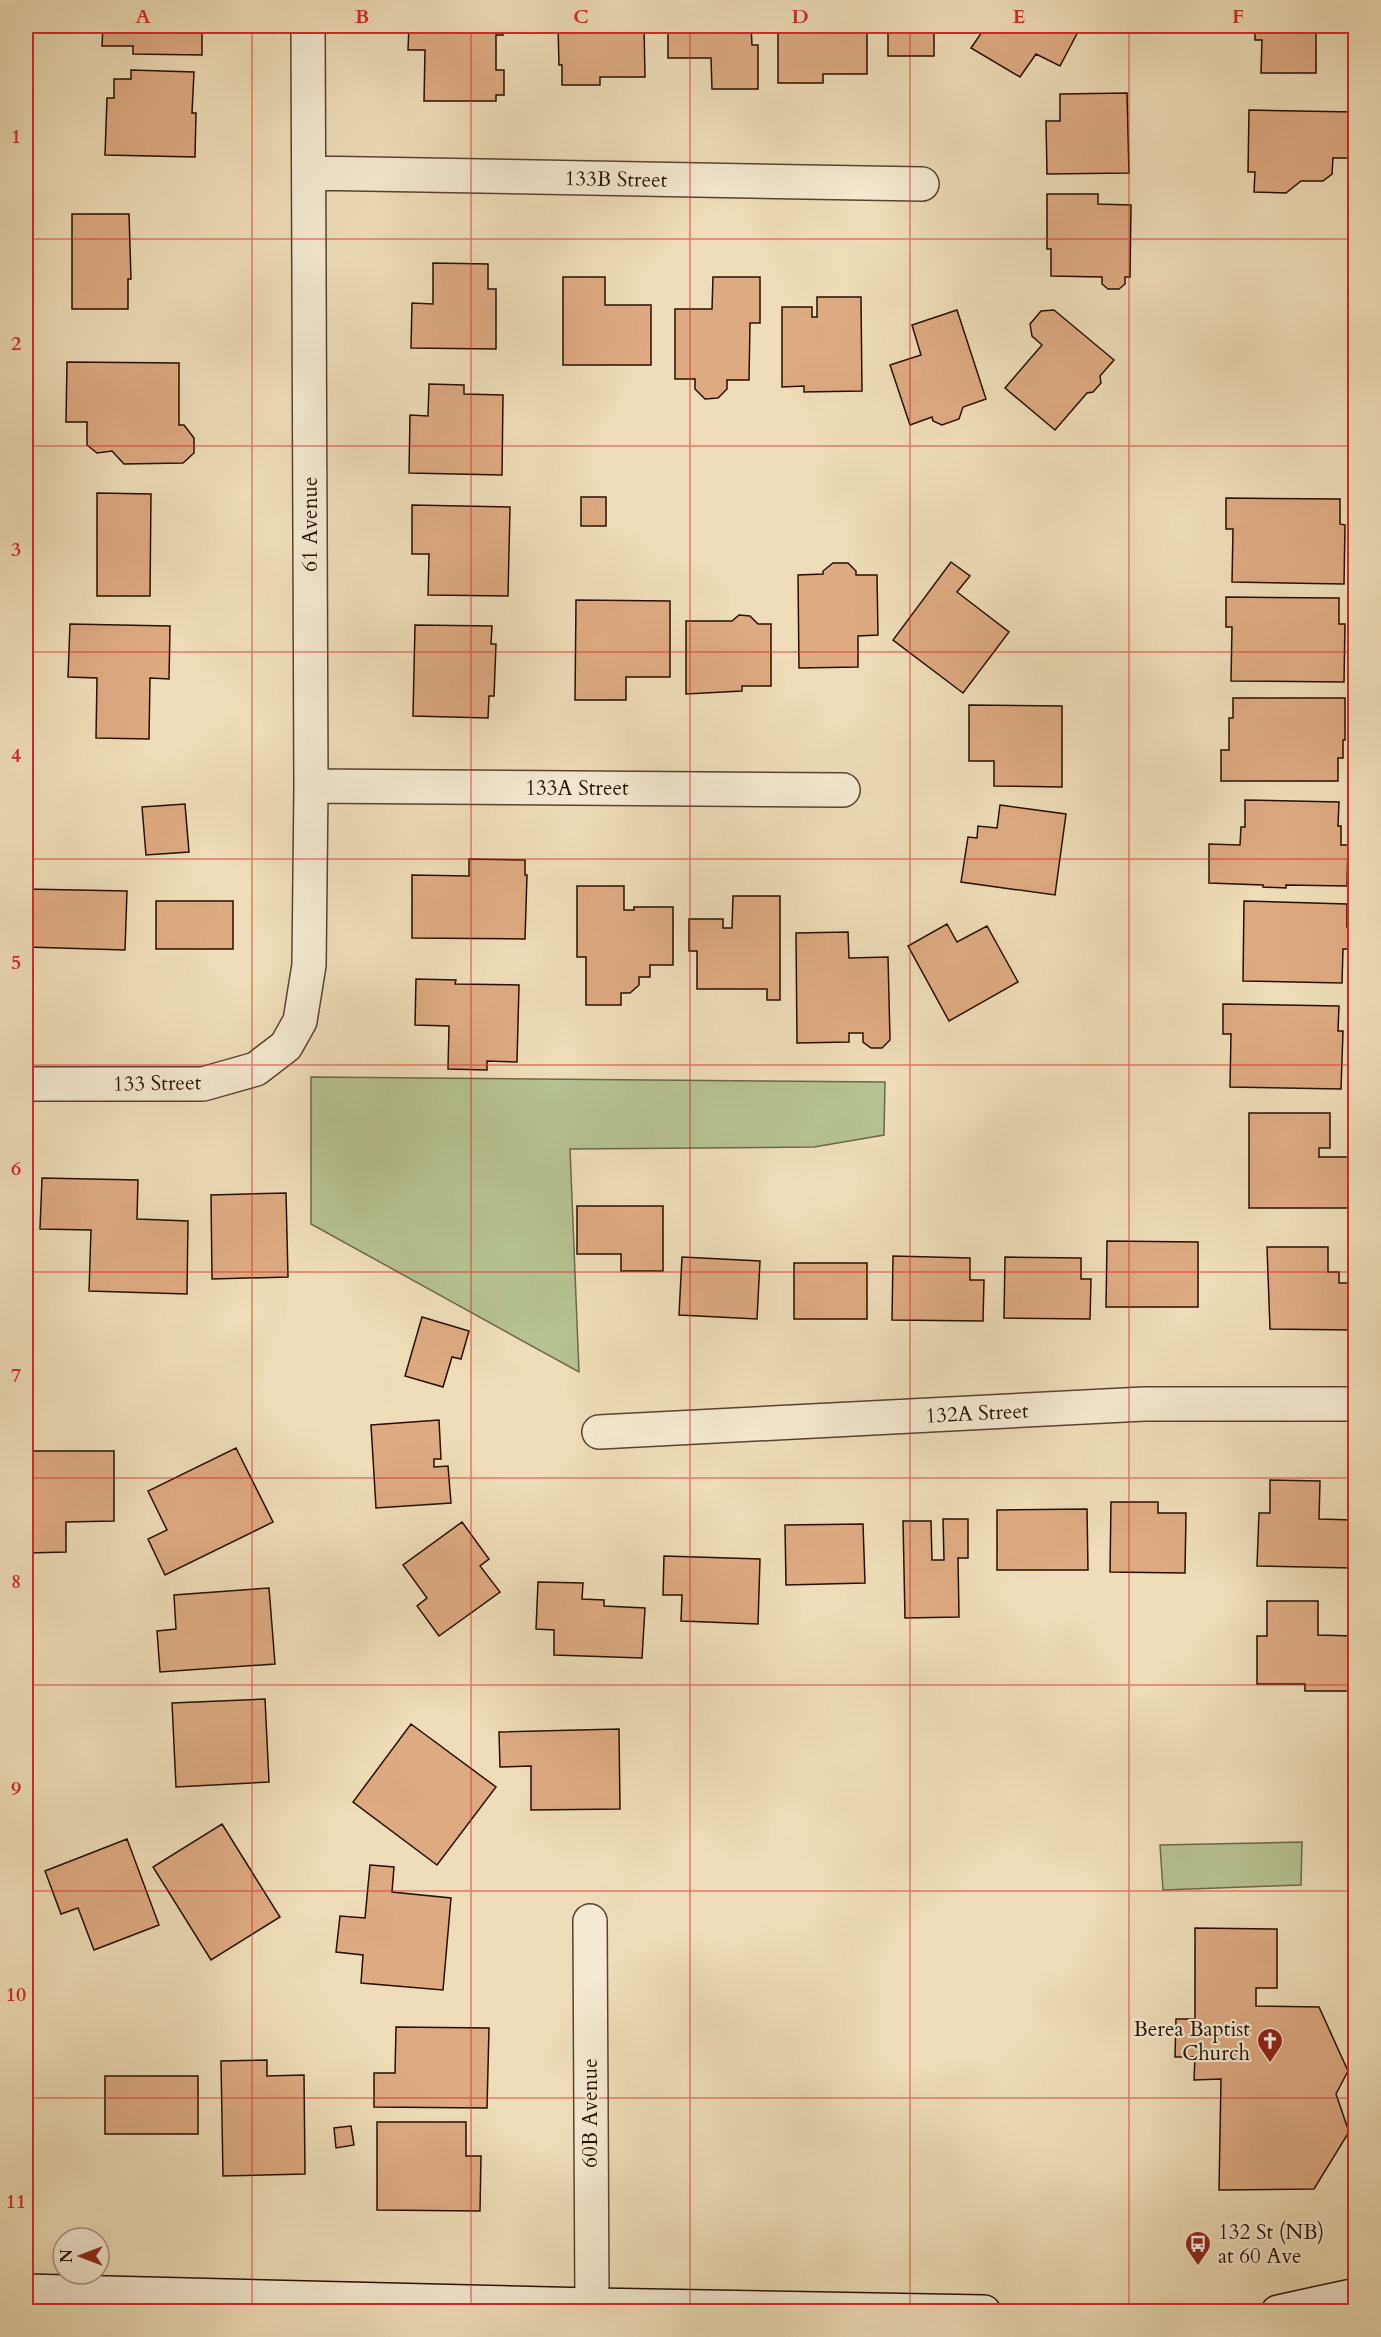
<svg xmlns="http://www.w3.org/2000/svg" width="1381" height="2337" viewBox="0 0 1381 2337" font-family="Cardo,serif">
<rect width="100%" height="100%" fill="#eeddb8"/>
<filter id="stains"><feTurbulence type="fractalNoise" baseFrequency=".00333" numOctaves="4"/><feColorMatrix values="0 0 0 0 .2 0 0 0 0 .09 0 0 0 0 .02 0 0 0 .5 -.17"/></filter>
<radialGradient id="worn" r=".72"><stop offset=".6" stop-color="#630" stop-opacity="0"/><stop offset="1" stop-color="#630" stop-opacity=".3"/></radialGradient>
<path fill="#b6c291" stroke="#6e6849" stroke-width="1.5" d="M 311,1077 L 885,1082 L 884,1135 L 814,1147 L 570,1149 L 579,1372 L 311,1224 Z
M 1302,1842 L 1301,1885 L 1163,1890 L 1160,1845 Z"/>
<path fill="#deaa82" stroke="#270f01" stroke-width="1.5" d="M 103,26 L 202,26 L 202,55 L 133,54 L 133,46 L 102,46 Z
M 409,26 L 503,26 L 503,35 L 496,35 L 496,70 L 504,70 L 504,95 L 496,95 L 496,101 L 424,101 L 425,50 L 408,50 Z
M 558,26 L 644,26 L 645,77 L 600,77 L 600,85 L 562,85 L 562,65 L 559,65 Z
M 668,26 L 751,26 L 752,45 L 758,45 L 758,89 L 712,89 L 711,58 L 668,58 Z
M 778,26 L 867,26 L 867,74 L 823,74 L 823,83 L 778,83 Z
M 888,26 L 955,26 L 950,32 L 934,31 L 934,56 L 888,56 Z
M 986,26 L 1081,26 L 1060,66 L 1036,54 L 1020,77 L 971,48 Z
M 1242,26 L 1316,26 L 1316,73 L 1261,73 L 1262,40 L 1255,40 L 1255,28 L 1242,27 Z
M 131,70 L 194,72 L 192,113 L 196,113 L 195,157 L 105,155 L 107,98 L 114,98 L 114,79 L 131,79 Z
M 1127,93 L 1129,173 L 1047,174 L 1046,121 L 1060,121 L 1060,94 Z
M 1249,110 L 1353,112 L 1353,158 L 1333,158 L 1332,174 L 1323,181 L 1301,181 L 1286,193 L 1254,192 L 1255,172 L 1248,172 Z
M 1047,194 L 1098,194 L 1098,204 L 1131,205 L 1130,277 L 1125,277 L 1125,284 L 1119,289 L 1108,289 L 1102,284 L 1102,277 L 1051,276 L 1051,249 L 1047,249 Z
M 72,214 L 129,214 L 131,279 L 128,279 L 128,309 L 72,309 Z
M 433,263 L 488,264 L 488,289 L 496,289 L 496,349 L 411,348 L 412,303 L 433,304 Z
M 563,277 L 605,277 L 605,305 L 651,305 L 651,365 L 563,365 Z
M 713,277 L 760,277 L 760,323 L 750,323 L 749,380 L 727,380 L 727,389 L 718,398 L 705,399 L 695,389 L 695,379 L 675,379 L 675,309 L 712,309 Z
M 817,297 L 861,297 L 862,391 L 804,392 L 804,386 L 782,387 L 782,307 L 812,307 L 812,317 L 817,317 Z
M 957,310 L 986,399 L 963,407 L 959,419 L 942,425 L 933,421 L 932,417 L 910,425 L 890,365 L 921,355 L 912,325 Z
M 1054,310 L 1114,360 L 1100,376 L 1101,383 L 1093,392 L 1087,393 L 1055,430 L 1005,388 L 1042,345 L 1032,336 L 1030,324 L 1041,311 Z
M 67,362 L 179,363 L 179,425 L 184,425 L 194,438 L 194,453 L 183,463 L 124,464 L 112,451 L 97,453 L 87,445 L 87,422 L 66,422 Z
M 429,384 L 464,385 L 464,394 L 503,395 L 502,475 L 409,473 L 410,415 L 428,416 Z
M 97,493 L 151,494 L 150,596 L 97,596 Z
M 581,497 L 606,497 L 606,526 L 581,526 Z
M 1226,498 L 1340,499 L 1340,524 L 1345,525 L 1344,584 L 1232,582 L 1233,529 L 1226,529 Z
M 412,505 L 510,507 L 508,596 L 428,595 L 429,554 L 412,554 Z
M 951,562 L 970,576 L 957,592 L 1009,632 L 963,693 L 893,640 Z
M 833,563 L 848,563 L 856,571 L 856,575 L 877,575 L 878,635 L 858,636 L 858,667 L 799,668 L 798,575 L 823,574 L 823,571 Z
M 1226,597 L 1339,598 L 1339,624 L 1345,624 L 1344,682 L 1231,681 L 1232,627 L 1226,627 Z
M 576,600 L 670,601 L 670,677 L 626,677 L 626,700 L 575,700 Z
M 739,615 L 750,616 L 758,624 L 771,624 L 771,686 L 742,686 L 742,691 L 686,694 L 686,621 L 732,621 Z
M 70,624 L 170,626 L 169,679 L 150,678 L 149,739 L 96,738 L 97,678 L 68,677 Z
M 415,625 L 492,626 L 491,644 L 496,644 L 494,696 L 489,696 L 488,718 L 413,716 Z
M 1233,698 L 1345,698 L 1345,740 L 1343,740 L 1343,758 L 1338,758 L 1338,781 L 1221,781 L 1221,750 L 1229,750 L 1229,718 L 1233,718 Z
M 969,705 L 1062,706 L 1062,787 L 994,786 L 994,761 L 969,761 Z
M 1245,800 L 1339,802 L 1338,826 L 1341,826 L 1341,845 L 1348,845 L 1347,886 L 1286,885 L 1286,888 L 1263,887 L 1263,885 L 1209,883 L 1209,844 L 1240,845 L 1241,827 L 1245,827 Z
M 185,804 L 189,852 L 146,855 L 142,807 Z
M 1000,805 L 1066,814 L 1055,895 L 961,882 L 968,837 L 977,838 L 978,826 L 997,828 Z
M 469,859 L 525,860 L 525,875 L 527,875 L 525,939 L 412,938 L 412,875 L 469,876 Z
M 577,886 L 624,886 L 624,910 L 634,910 L 634,907 L 673,907 L 673,965 L 650,965 L 650,977 L 639,977 L 639,985 L 630,993 L 621,993 L 621,1005 L 586,1005 L 586,957 L 577,957 Z
M 26,889 L 127,891 L 125,950 L 26,947 Z
M 733,896 L 780,896 L 780,1000 L 767,1000 L 767,989 L 697,989 L 697,951 L 689,951 L 689,919 L 723,919 L 723,928 L 732,928 Z
M 156,901 L 233,901 L 233,949 L 156,949 Z
M 1244,901 L 1347,904 L 1347,927 L 1351,927 L 1351,949 L 1343,949 L 1342,983 L 1243,981 Z
M 947,924 L 957,942 L 987,926 L 1018,982 L 949,1021 L 908,946 Z
M 848,932 L 849,958 L 888,957 L 890,1040 L 882,1048 L 871,1048 L 863,1042 L 863,1033 L 849,1033 L 849,1042 L 797,1043 L 796,933 Z
M 416,979 L 456,980 L 455,984 L 519,985 L 517,1062 L 487,1061 L 487,1070 L 448,1069 L 449,1026 L 415,1025 Z
M 1223,1004 L 1339,1006 L 1338,1031 L 1343,1031 L 1341,1089 L 1230,1087 L 1231,1034 L 1223,1034 Z
M 1249,1113 L 1330,1113 L 1330,1148 L 1319,1148 L 1319,1157 L 1355,1157 L 1355,1208 L 1249,1208 Z
M 42,1178 L 138,1180 L 137,1219 L 188,1221 L 187,1294 L 89,1291 L 91,1230 L 40,1229 Z
M 286,1193 L 288,1277 L 212,1279 L 211,1195 Z
M 577,1206 L 663,1206 L 663,1271 L 621,1271 L 621,1254 L 577,1254 Z
M 1107,1241 L 1198,1242 L 1198,1307 L 1106,1307 Z
M 1267,1247 L 1328,1247 L 1328,1272 L 1339,1272 L 1339,1283 L 1354,1283 L 1354,1330 L 1270,1329 Z
M 893,1256 L 970,1258 L 970,1280 L 984,1280 L 983,1321 L 892,1320 Z
M 682,1257 L 760,1261 L 757,1319 L 679,1315 Z
M 1005,1257 L 1081,1258 L 1081,1279 L 1091,1279 L 1090,1319 L 1004,1318 Z
M 794,1263 L 867,1263 L 867,1319 L 794,1319 Z
M 422,1317 L 469,1331 L 461,1359 L 452,1357 L 443,1387 L 405,1376 Z
M 439,1420 L 441,1459 L 434,1459 L 434,1467 L 448,1466 L 451,1503 L 376,1508 L 371,1425 Z
M 236,1448 L 273,1522 L 165,1575 L 148,1539 L 167,1530 L 148,1491 Z
M 26,1451 L 114,1451 L 114,1521 L 66,1522 L 66,1552 L 26,1553 Z
M 1270,1480 L 1320,1481 L 1319,1519 L 1353,1520 L 1352,1568 L 1257,1566 L 1259,1513 L 1270,1513 Z
M 1111,1502 L 1158,1502 L 1158,1513 L 1186,1513 L 1185,1573 L 1110,1572 Z
M 1087,1509 L 1088,1570 L 997,1570 L 997,1510 Z
M 943,1519 L 968,1519 L 968,1558 L 958,1558 L 959,1617 L 905,1618 L 903,1521 L 931,1521 L 932,1560 L 944,1560 Z
M 462,1522 L 489,1559 L 480,1566 L 500,1592 L 439,1636 L 417,1606 L 427,1598 L 403,1565 Z
M 863,1524 L 865,1583 L 786,1585 L 785,1525 Z
M 664,1556 L 760,1559 L 758,1624 L 681,1621 L 682,1595 L 663,1595 Z
M 538,1582 L 583,1583 L 582,1599 L 604,1600 L 604,1606 L 645,1608 L 642,1658 L 554,1655 L 554,1630 L 536,1629 Z
M 269,1588 L 275,1664 L 160,1672 L 157,1631 L 176,1629 L 174,1595 Z
M 1267,1601 L 1318,1601 L 1318,1635 L 1353,1636 L 1353,1691 L 1305,1691 L 1305,1684 L 1257,1684 L 1257,1636 L 1267,1636 Z
M 265,1699 L 269,1782 L 176,1787 L 172,1703 Z
M 411,1724 L 496,1787 L 437,1865 L 353,1802 Z
M 619,1729 L 620,1809 L 531,1810 L 531,1766 L 500,1767 L 499,1732 Z
M 26,1811 L 31,1811 L 31,1917 L 26,1917 Z
M 222,1824 L 280,1917 L 211,1960 L 153,1867 Z
M 127,1839 L 159,1925 L 94,1950 L 78,1908 L 61,1914 L 45,1871 Z
M 370,1865 L 394,1867 L 392,1892 L 451,1898 L 443,1990 L 361,1983 L 363,1955 L 336,1952 L 340,1916 L 365,1918 Z
M 1195,1928 L 1277,1929 L 1277,1988 L 1256,1988 L 1256,2006 L 1319,2007 L 1348,2071 L 1336,2094 L 1349,2132 L 1314,2189 L 1219,2190 L 1221,2079 L 1194,2080 L 1195,2057 L 1175,2057 L 1176,2019 L 1195,2019 Z
M 396,2027 L 489,2028 L 487,2108 L 374,2107 L 374,2073 L 395,2073 Z
M 267,2060 L 267,2076 L 304,2075 L 305,2174 L 223,2176 L 221,2061 Z
M 105,2076 L 198,2076 L 198,2134 L 105,2134 Z
M 377,2122 L 466,2122 L 466,2156 L 481,2156 L 480,2211 L 377,2210 Z
M 351,2126 L 354,2145 L 336,2148 L 334,2128 Z"/>
<g fill="none" stroke-linecap="round" stroke-linejoin="round">
<defs>
<path id="minor" d="M 309,173 L 922,184
M 311,786 L 843,790
M 26,1084 L 203,1084 L 256,1069 L 286,1046 L 300,1021 L 309,965 L 311,786 L 308,26
M 599,1432 L 1144,1404 L 1356,1404
M 590,1921 L 592,2305"/>
<path id="secondary" d="M 26,2291 L 592,2305 L 984,2312
M 1278,2312 L 1356,2295"/>
</defs>
<use href="#minor" stroke="#59422f" stroke-width="36"/>
<use href="#secondary" stroke="#270f01" stroke-width="36"/>
<use href="#minor" stroke="#f4e9d1" stroke-width="33"/>
<use href="#secondary" stroke="#f4e9d1" stroke-width="33"/>
</g>
<path fill="none" stroke="#d62828" stroke-width="1.5" stroke-opacity="0.55" d="M 252,26 L 252,2312M 471,26 L 471,2312M 690,26 L 690,2312M 910,26 L 910,2312M 1129,26 L 1129,2312M 26,239 L 1356,239M 26,446 L 1356,446M 26,652 L 1356,652M 26,859 L 1356,859M 26,1065 L 1356,1065M 26,1272 L 1356,1272M 26,1478 L 1356,1478M 26,1685 L 1356,1685M 26,1891 L 1356,1891M 26,2098 L 1356,2098"/>
<defs>
<symbol id="church-pin" viewBox="-11 -11 22 30"><path d="M0 17L-7.5 6A9.5 9.5 0 1 1 7.5 6Z" fill="#8f2418" stroke="#f4e9d1"/><path d="M-1.2-6h2.4v3.5h3.3v2.4h-3.3V6h-2.4V-.1h-3.3v-2.4h3.3Z" fill="#fff"/></symbol>
<symbol id="bus-pin" viewBox="-11 -11 22 30"><path d="M0 17L-7.5 6A9.5 9.5 0 1 1 7.5 6Z" fill="#8f2418" stroke="#f4e9d1"/><path d="M-5-6H5V4H4V6H2V4H-2V6H-4V4H-5ZM-3.5-4V0h7V-4ZM-3.5 1.2v1.5H-2V1.2ZM2 1.2v1.5H3.5V1.2Z" fill="#fff"/></symbol>
</defs>
<g fill-rule="evenodd">
<use href="#church-pin" x="1255" y="2026" width="30" height="40"/>
<use href="#bus-pin" x="1183" y="2229" width="30" height="40"/>
</g>
<g text-anchor="middle" stroke-width="4.5" stroke-linejoin="round" paint-order="stroke">
<g font-size="21" fill="#270f01" stroke="#f4e9d1">
<text transform="translate(616 179) rotate(1)" y="7">133B Street</text>
<text transform="translate(310 524) rotate(-90)" y="7">61 Avenue</text>
<text x="577" y="795">133A Street</text>
<text transform="translate(157 1083) rotate(-1)" y="7">133 Street</text>
<text transform="translate(977 1413) rotate(-3)" y="7">132A Street</text>
<text transform="translate(590 2113) rotate(-90)" y="7">60B Avenue</text>
</g>
<g font-size="21" fill="#270f01" stroke="#f4e9d1" text-anchor="end">
<text x="1250" y="2036">Berea Baptist<tspan x="1250" dy="24">Church</tspan></text>
<text x="1218" y="2239" text-anchor="start">132 St (NB)<tspan x="1218" dy="24">at 60 Ave</tspan></text>
</g>
</g>
<rect width="1381" height="2337" fill="none" stroke="#eeddb8" stroke-width="66"/>
<g transform="translate(81 2256) rotate(270)"><circle r="28" fill="#f4e9d1" stroke="#a2927e" stroke-width="1.5"/>
<path d="M0-4.5L10 22L0 15L-10 22Z" fill="#8f2418"/>
<text y="-9" font-size="16" font-weight="bold" text-anchor="middle" fill="#270f01">N</text>
</g>
<rect x="33" y="33" width="1315" height="2271" fill="none" stroke="#d62828" stroke-width="2"/>
<g font-size="20" text-anchor="middle" font-weight="bold" fill="#d62828">
<text x="143" y="23">A</text>
<text x="362" y="23">B</text>
<text x="581" y="23">C</text>
<text x="800" y="23">D</text>
<text x="1019" y="23">E</text>
<text x="1238" y="23">F</text>
<text x="16" y="143">1</text>
<text x="16" y="350">2</text>
<text x="16" y="556">3</text>
<text x="16" y="762">4</text>
<text x="16" y="969">5</text>
<text x="16" y="1175">6</text>
<text x="16" y="1382">7</text>
<text x="16" y="1588">8</text>
<text x="16" y="1795">9</text>
<text x="16" y="2001">10</text>
<text x="16" y="2208">11</text>
</g>
<rect width="100%" height="100%" filter="url(#stains)"/>
<rect width="100%" height="100%" fill="url(#worn)"/>
</svg>
